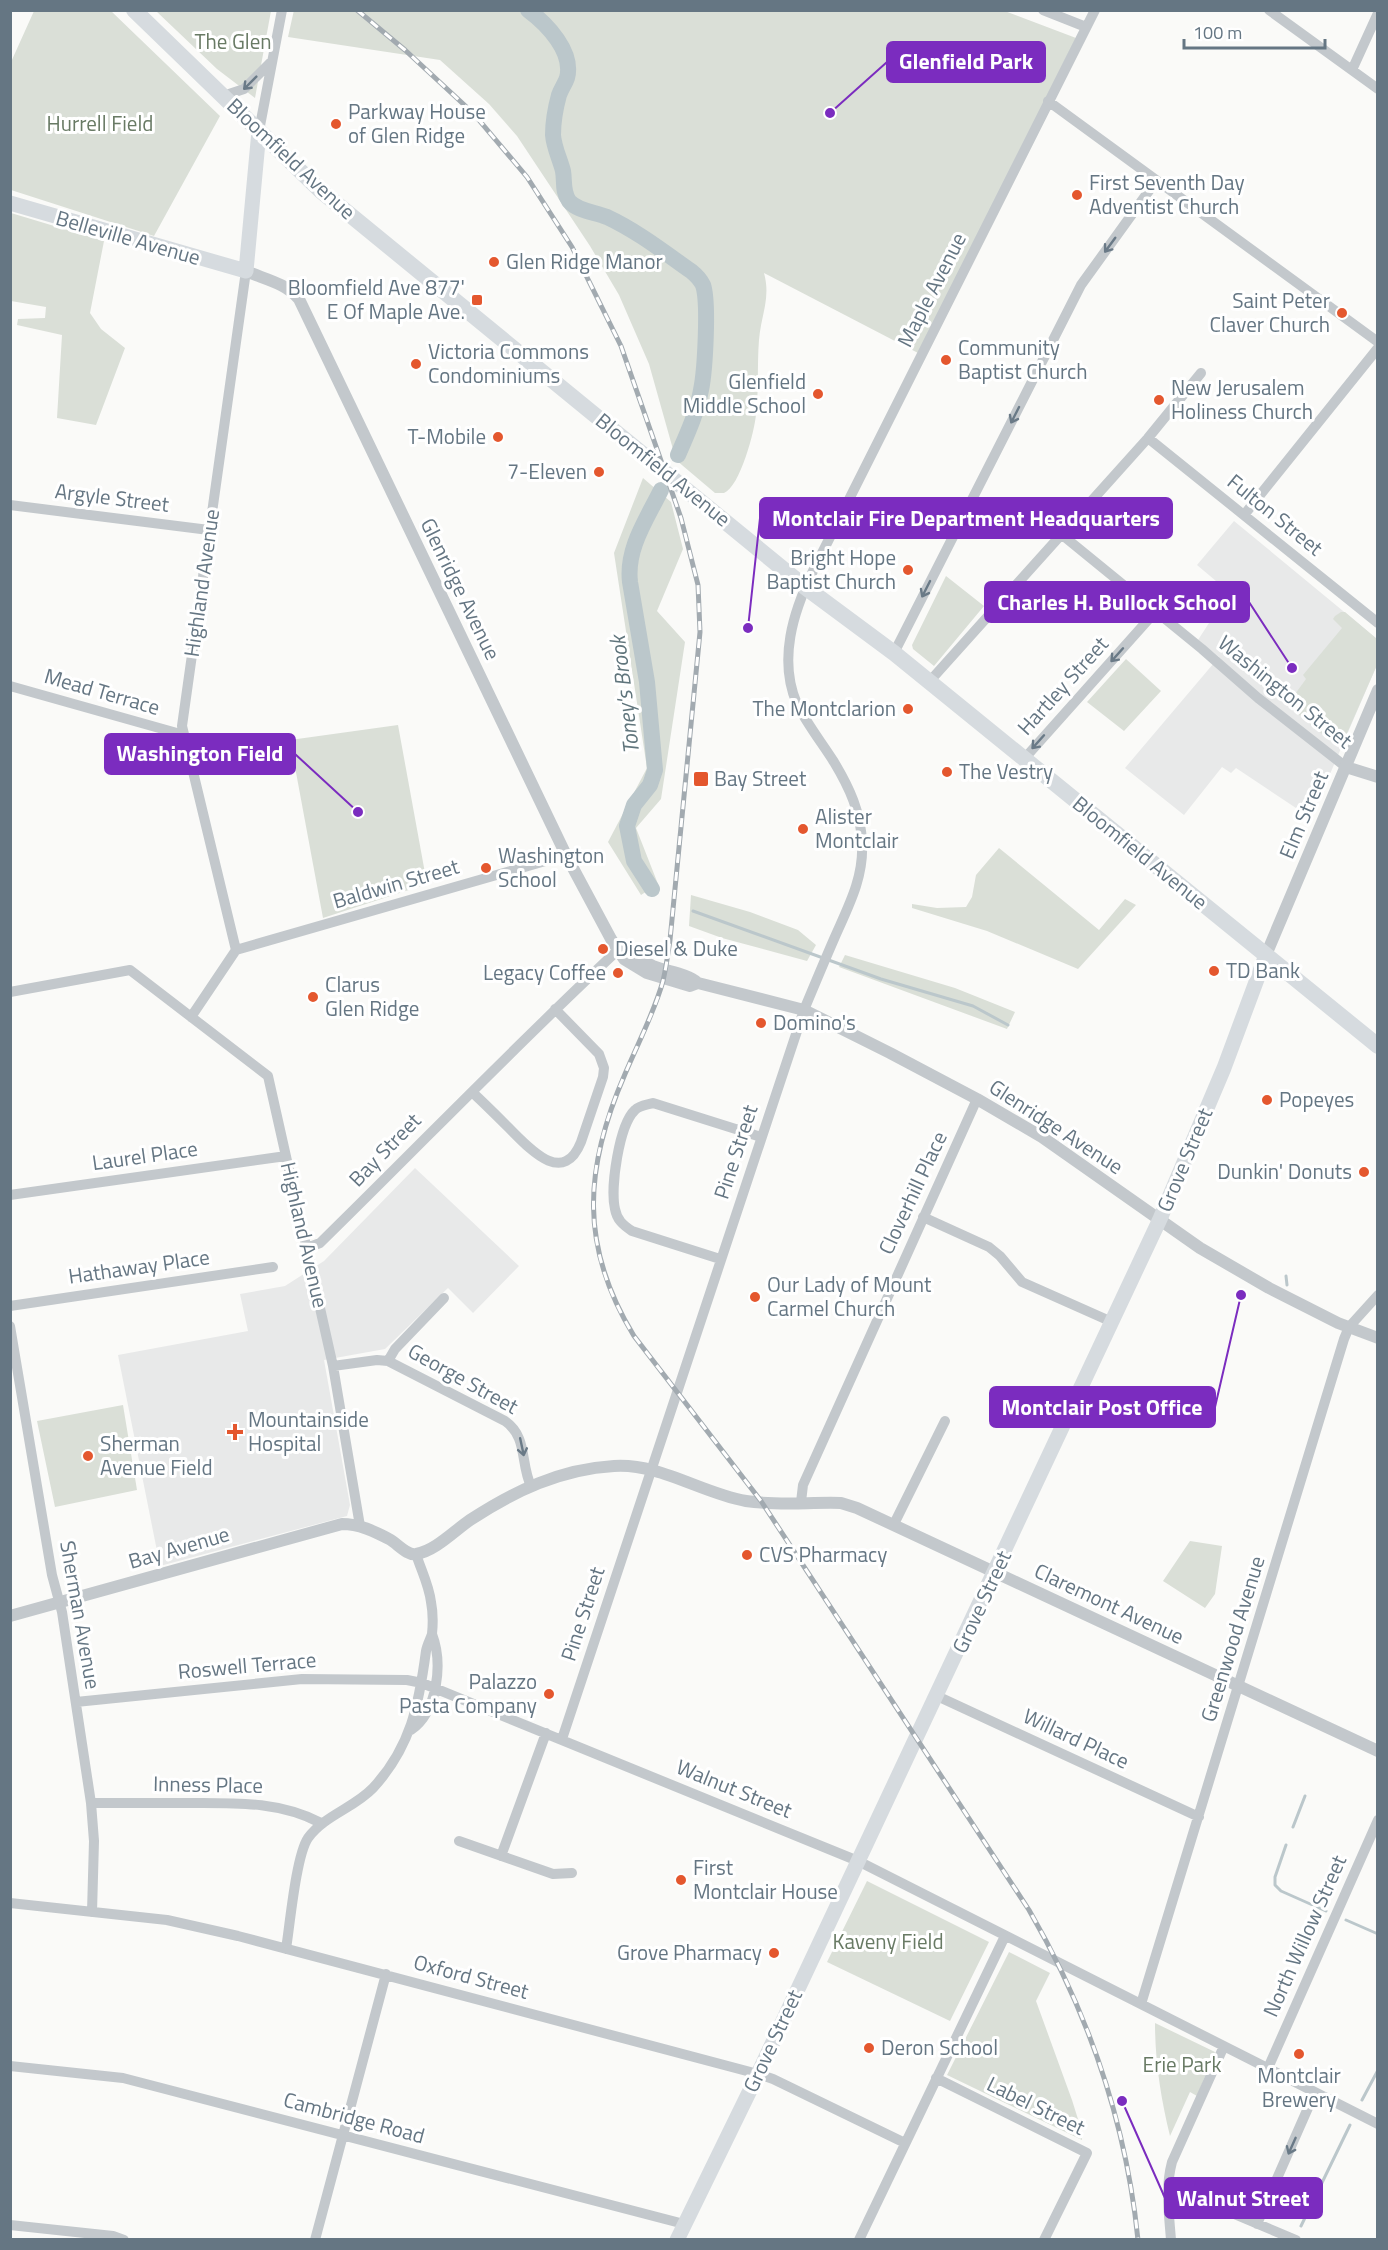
<svg xmlns="http://www.w3.org/2000/svg" width="1388" height="2250" viewBox="0 0 1388 2250" font-family="'Titillium Web',sans-serif">
<rect width="100%" height="100%" fill="#fafaf8"/>
<path fill="#e8e9e9" d="M 1234,521 L 1377,639 L 1377,665 L 1311,818 L 1236,768 L 1231,773 L 1222,767 L 1184,815 L 1125,768 L 1219,657 L 1198,640 L 1229,592 L 1197,565 Z
M 415,1168 L 519,1266 L 473,1313 L 448,1288 L 385,1349 L 324,1360 L 350,1505 L 347,1516 L 160,1566 L 118,1355 L 248,1331 L 240,1294 L 285,1286 L 324,1261 Z"/>
<path fill="#dadfd7" d="M 294,10 L 1002,10 L 1076,38 L 918,353 L 764,273 C 771,298 761,315 759,340 C 757,365 759,390 756,414 C 755,430 740,487 724,493 C 724,493 715,493 715,493 L 676,460 L 649,364 L 619,295 L 590,246 L 517,136 L 489,104 L 440,60 L 288,37 Z
M 34,11 L 111,11 L 220,116 L 154,236 L 11,190 L 11,62 Z
M 156,11 L 271,11 L 255,98 L 217,69 Z
M 11,213 L 104,241 L 90,313 L 101,329 L 125,348 L 96,425 L 57,418 L 62,335 L 17,325 L 18,319 L 45,318 L 46,307 L 11,301 Z
M 643,478 L 671,502 L 683,549 L 657,611 L 685,642 L 661,799 L 636,828 L 658,884 L 641,895 L 608,842 L 647,768 L 614,553 Z
M 946,576 L 984,606 L 934,666 L 913,649 L 912,645 Z
M 1341,612 L 1345,612 L 1377,639 L 1377,665 L 1341,747 L 1337,746 L 1287,705 L 1306,679 L 1303,675 L 1342,628 L 1333,619 L 1335,616 Z
M 1126,659 L 1161,691 L 1124,731 L 1087,702 Z
M 398,725 L 427,884 L 323,918 L 290,740 Z
M 999,848 L 1099,930 L 1125,899 L 1136,905 L 1078,969 L 987,931 L 912,908 L 912,904 L 937,908 L 966,907 L 972,897 L 976,875 Z
M 691,895 L 750,912 L 798,930 L 816,945 L 807,961 L 722,938 L 689,926 Z
M 845,955 L 955,988 L 1015,1012 L 1007,1029 L 839,967 Z
M 123,1405 L 137,1490 L 55,1507 L 37,1421 Z
M 1190,1541 L 1222,1546 L 1215,1594 L 1205,1608 L 1163,1581 Z
M 867,1881 L 989,1942 L 950,2021 L 827,1962 Z
M 1009,1952 L 1050,1973 L 1036,2001 L 1072,2100 L 1082,2132 L 1082,2140 L 947,2075 Z
M 1155,2023 L 1215,2052 L 1197,2096 L 1190,2092 L 1170,2136 C 1161,2099 1155,2062 1155,2023 Z"/>
<g fill="none" stroke-linecap="round" stroke-linejoin="round">
<path stroke="#bbc7cb" stroke-width="3" d="M 693,911 L 881,979 L 973,1006 L 1008,1025
M 1286,1276 L 1287,1285
M 1293,1827 L 1305,1796
M 1286,1845 L 1275,1877 L 1275,1885 L 1281,1891 L 1326,1911
M 1346,1920 L 1378,1934
M 1362,2100 L 1378,2070
M 1301,2226 L 1350,2125"/>
<path stroke="#bbc7cb" stroke-width="16" d="M 528,10 C 547,24 574,52 567,78 C 565,84 561,89 559,95 C 556,106 553,124 553,135 C 554,148 560,159 563,171 C 565,182 562,191 569,201 C 577,211 595,212 607,217 C 637,231 664,252 691,271 C 696,275 700,279 703,285 C 709,302 705,371 701,390 C 697,413 687,434 678,455
M 652,889 L 634,861 L 627,826 L 634,805 L 650,785 L 655,770 L 647,682 L 630,582 C 626,548 647,519 661,490"/>
<path stroke="#c3c8cc" stroke-width="10" d="M 1043,10 L 1086,27
M 1269,10 L 1378,89
M 1352,70 L 1378,13
M 223,96 L 244,89 L 272,61
M 1048,101 L 1378,342
M 259,131 L 282,10
M 1148,438 L 1378,623
M 10,505 L 209,530
M 1244,515 L 1378,348
M 1061,534 L 1202,649 L 1258,698 L 1346,767
M 894,653 L 1081,285 L 1156,181
M 929,682 L 1148,438 L 1201,373
M 10,686 L 184,735
M 1024,759 L 1156,611
M 236,950 L 566,855
M 10,992 L 130,970 L 268,1076 L 333,1366 L 360,1526
M 191,1017 L 236,950 L 182,726 L 246,271
M 472,1092 C 485,1104 497,1116 509,1128 C 529,1148 563,1187 581,1142 L 603,1077 L 604,1068 L 599,1054 L 555,1009
M 10,1195 L 286,1156
M 923,1217 L 989,1247 L 1000,1256 L 1022,1282 L 1112,1322
M 307,1248 L 320,1243 C 420,1145 516,1045 618,950
M 720,1259 L 632,1231 C 623,1225 617,1220 615,1209 C 610,1188 619,1125 635,1110 C 640,1105 647,1105 653,1103 L 761,1137
M 10,1306 L 273,1267
M 10,1326 L 52,1575 L 62,1612 L 91,1803 L 94,1841 L 92,1912
M 388,1361 L 395,1349 L 444,1298
M 333,1366 L 377,1360 L 388,1361 L 505,1421 C 528,1437 520,1463 531,1486
M 801,1502 L 803,1485 L 977,1099
M 894,1524 L 945,1421
M 937,1696 L 1199,1817
M 76,1702 L 302,1679 L 407,1680 L 422,1683 L 858,1861 L 1378,2124
M 411,1730 C 438,1711 443,1663 432,1634
M 562,1739 L 804,1010 C 814,986 824,962 834,939 C 848,907 864,878 862,843 C 861,812 849,787 834,762 C 822,743 807,724 797,704 C 778,660 793,612 813,571 L 1095,10
M 91,1803 C 123,1803 155,1803 187,1803 C 235,1803 279,1801 321,1823
M 459,1841 L 553,1874 L 572,1873
M 501,1856 L 546,1733
M 10,1903 L 167,1920 L 238,1936 L 758,2074 L 773,2079 L 905,2143
M 286,1949 C 290,1924 296,1856 308,1838 C 325,1815 354,1808 373,1788 C 411,1747 419,1704 426,1651 C 427,1645 430,1640 432,1634 C 433,1624 433,1612 431,1602 C 429,1585 421,1570 416,1554
M 1141,2004 L 1344,1339 L 1349,1327 L 1378,1295
M 10,2066 L 123,2078 L 684,2224
M 1268,2068 L 1378,1820
M 936,2078 L 1087,2153 L 1044,2240
M 1167,2193 L 1182,2192 L 1296,2240
M 1257,2224 L 1315,2092
M 10,2225 L 113,2236 L 124,2240
M 315,2240 L 386,1974
M 859,2240 L 1005,1936
M 1171,2240 C 1169,2213 1165,2188 1172,2162 L 1224,2046"/>
<path stroke="#c3c8cc" stroke-width="12" d="M 246,271 C 264,279 286,283 299,299 L 566,855 L 611,939 L 624,959 L 647,973 L 690,986 L 698,983
M 1346,767 L 1378,777
M 618,950 C 631,953 641,960 653,966 C 668,972 686,973 698,983 L 804,1010 L 890,1053 L 977,1099 L 1042,1137 L 1200,1248 L 1269,1288 L 1338,1323 L 1378,1338
M 1266,955 L 1378,690
M 10,1616 L 342,1524 C 359,1524 374,1531 389,1539 C 397,1543 407,1556 416,1554 C 435,1551 454,1531 470,1520 C 514,1491 561,1469 614,1466 C 660,1463 701,1493 746,1501 C 777,1506 810,1502 841,1503 L 857,1508 L 1378,1751"/>
<path stroke="#d6dbdf" stroke-width="15" d="M 10,203 L 246,271 L 259,131
M 677,2240 L 758,2074 L 1160,1219 L 1224,1068 L 1266,955"/>
<path stroke="#d6dbdf" stroke-width="16" d="M 134,10 L 321,191 L 805,587 L 894,653 L 1378,1046"/>
<defs>
<path id="rail" d="M 357,10 L 405,50 L 473,113 L 527,177 L 572,247 L 621,346 L 681,518 L 698,585 L 700,632 L 670,940 C 668,954 666,968 663,981 C 654,1013 638,1043 625,1074 C 584,1168 579,1246 634,1336 L 761,1501 L 1029,1910 C 1088,2012 1126,2121 1138,2240"/>
</defs>
<use href="#rail" stroke="#a2aab0" stroke-width="5"/>
<use href="#rail" stroke="#fff" stroke-width="3" stroke-dasharray="9" stroke-linecap="butt"/>
</g>
<defs><path id="oneway-shaft" d="M-6 0H5M1.5-3L5.5 0L1.5 3" fill="none" stroke-width="1.6" stroke-linecap="round" stroke-linejoin="round" transform="scale(1.5)"/></defs>
<g stroke="#6a7a87">
<use href="#oneway-shaft" transform="translate(250 83) rotate(135)"/>
<use href="#oneway-shaft" transform="translate(1110 245) rotate(126)"/>
<use href="#oneway-shaft" transform="translate(1015 415) rotate(117)"/>
<use href="#oneway-shaft" transform="translate(926 589) rotate(117)"/>
<use href="#oneway-shaft" transform="translate(1117 655) rotate(132)"/>
<use href="#oneway-shaft" transform="translate(1038 742) rotate(132)"/>
<use href="#oneway-shaft" transform="translate(522 1447) rotate(78)"/>
<use href="#oneway-shaft" transform="translate(1292 2146) rotate(114)"/>
</g>
<g fill="#e4572e" stroke="#fff" stroke-width="2">
<circle cx="336" cy="124" r="6"/>
<circle cx="1077" cy="195" r="6"/>
<circle cx="494" cy="262" r="6"/>
<rect x="471" y="294" width="12" height="12" rx="3"/>
<circle cx="1342" cy="313" r="6"/>
<circle cx="946" cy="360" r="6"/>
<circle cx="416" cy="364" r="6"/>
<circle cx="818" cy="394" r="6"/>
<circle cx="1159" cy="400" r="6"/>
<circle cx="498" cy="437" r="6"/>
<circle cx="599" cy="472" r="6"/>
<circle cx="908" cy="570" r="6"/>
<circle cx="908" cy="709" r="6"/>
<circle cx="947" cy="772" r="6"/>
<rect x="693" y="771" width="16" height="16" rx="3"/>
<circle cx="803" cy="829" r="6"/>
<circle cx="486" cy="868" r="6"/>
<circle cx="603" cy="949" r="6"/>
<circle cx="1214" cy="971" r="6"/>
<circle cx="618" cy="973" r="6"/>
<circle cx="313" cy="997" r="6"/>
<circle cx="761" cy="1023" r="6"/>
<circle cx="1267" cy="1100" r="6"/>
<circle cx="1364" cy="1172" r="6"/>
<circle cx="755" cy="1297" r="6"/>
<path d="M232 1423h6v6h6v6h-6v6h-6v-6h-6v-6h6z"/>
<circle cx="88" cy="1456" r="6"/>
<circle cx="747" cy="1555" r="6"/>
<circle cx="549" cy="1694" r="6"/>
<circle cx="681" cy="1880" r="6"/>
<circle cx="774" cy="1953" r="6"/>
<circle cx="869" cy="2048" r="6"/>
<circle cx="1299" cy="2054" r="6"/>
</g>
<g text-anchor="middle" stroke-width="6" stroke-linejoin="round" paint-order="stroke">
<g font-size="21" fill="#687a64" stroke="#fff">
<text x="233" y="49">The Glen</text>
<text x="100" y="131">Hurrell Field</text>
<text x="888" y="1949">Kaveny Field</text>
<text x="1182" y="2072">Erie Park</text>
</g>
<g font-size="21" fill="#657683" stroke="#fff" text-anchor="start">
<text x="348" y="119">Parkway House<tspan x="348" dy="24">of Glen Ridge</tspan></text>
<text x="1089" y="190">First Seventh Day<tspan x="1089" dy="24">Adventist Church</tspan></text>
<text x="506" y="269">Glen Ridge Manor</text>
<text x="465" y="295" text-anchor="end">Bloomfield Ave 877'<tspan x="465" dy="24">E Of Maple Ave.</tspan></text>
<text x="1330" y="308" text-anchor="end">Saint Peter<tspan x="1330" dy="24">Claver Church</tspan></text>
<text x="958" y="355">Community<tspan x="958" dy="24">Baptist Church</tspan></text>
<text x="428" y="359">Victoria Commons<tspan x="428" dy="24">Condominiums</tspan></text>
<text x="806" y="389" text-anchor="end">Glenfield<tspan x="806" dy="24">Middle School</tspan></text>
<text x="1171" y="395">New Jerusalem<tspan x="1171" dy="24">Holiness Church</tspan></text>
<text x="486" y="444" text-anchor="end">T-Mobile</text>
<text x="587" y="479" text-anchor="end">7-Eleven</text>
<text x="896" y="565" text-anchor="end">Bright Hope<tspan x="896" dy="24">Baptist Church</tspan></text>
<text x="896" y="716" text-anchor="end">The Montclarion</text>
<text x="959" y="779">The Vestry</text>
<text x="714" y="786">Bay Street</text>
<text x="815" y="824">Alister<tspan x="815" dy="24">Montclair</tspan></text>
<text x="498" y="863">Washington<tspan x="498" dy="24">School</tspan></text>
<text x="615" y="956">Diesel &amp; Duke</text>
<text x="1226" y="978">TD Bank</text>
<text x="606" y="980" text-anchor="end">Legacy Coffee</text>
<text x="325" y="992">Clarus<tspan x="325" dy="24">Glen Ridge</tspan></text>
<text x="773" y="1030">Domino's</text>
<text x="1279" y="1107">Popeyes</text>
<text x="1352" y="1179" text-anchor="end">Dunkin' Donuts</text>
<text x="767" y="1292">Our Lady of Mount<tspan x="767" dy="24">Carmel Church</tspan></text>
<text x="248" y="1427">Mountainside<tspan x="248" dy="24">Hospital</tspan></text>
<text x="100" y="1451">Sherman<tspan x="100" dy="24">Avenue Field</tspan></text>
<text x="759" y="1562">CVS Pharmacy</text>
<text x="537" y="1689" text-anchor="end">Palazzo<tspan x="537" dy="24">Pasta Company</tspan></text>
<text x="693" y="1875">First<tspan x="693" dy="24">Montclair House</tspan></text>
<text x="762" y="1960" text-anchor="end">Grove Pharmacy</text>
<text x="881" y="2055">Deron School</text>
<text x="1299" y="2083" text-anchor="middle">Montclair<tspan x="1299" dy="24">Brewery</tspan></text>
</g>
<g font-size="21" fill="#657683" stroke="#fff">
<text transform="translate(291 159) rotate(43)" y="7">Bloomfield Avenue</text>
<text transform="translate(128 238) rotate(16)" y="7">Belleville Avenue</text>
<text transform="translate(932 290) rotate(-63)" y="7">Maple Avenue</text>
<text transform="translate(663 470) rotate(39)" y="7">Bloomfield Avenue</text>
<text transform="translate(112 498) rotate(7)" y="7">Argyle Street</text>
<text transform="translate(1275 515) rotate(39)" y="7">Fulton Street</text>
<text transform="translate(202 583) rotate(-82)" y="7">Highland Avenue</text>
<text transform="translate(460 589) rotate(64)" y="7">Glenridge Avenue</text>
<text transform="translate(1063 686) rotate(-48)" y="7">Hartley Street</text>
<text transform="translate(102 692) rotate(16)" y="7">Mead Terrace</text>
<text transform="translate(1285 692) rotate(39)" y="7">Washington Street</text>
<text transform="translate(1304 815) rotate(-67)" y="7">Elm Street</text>
<text transform="translate(1140 853) rotate(39)" y="7">Bloomfield Avenue</text>
<text transform="translate(396 884) rotate(-16)" y="7">Baldwin Street</text>
<text transform="translate(1056 1127) rotate(33)" y="7">Glenridge Avenue</text>
<text transform="translate(385 1150) rotate(-46)" y="7">Bay Street</text>
<text transform="translate(736 1152) rotate(-72)" y="7">Pine Street</text>
<text transform="translate(145 1156) rotate(-8)" y="7">Laurel Place</text>
<text transform="translate(1185 1160) rotate(-67)" y="7">Grove Street</text>
<text transform="translate(913 1193) rotate(-65)" y="7">Cloverhill Place</text>
<text transform="translate(304 1235) rotate(77)" y="7">Highland Avenue</text>
<text transform="translate(139 1267) rotate(-8)" y="7">Hathaway Place</text>
<text transform="translate(463 1379) rotate(29)" y="7">George Street</text>
<text transform="translate(179 1548) rotate(-16)" y="7">Bay Avenue</text>
<text transform="translate(982 1602) rotate(-65)" y="7">Grove Street</text>
<text transform="translate(1109 1604) rotate(25)" y="7">Claremont Avenue</text>
<text transform="translate(583 1614) rotate(-72)" y="7">Pine Street</text>
<text transform="translate(80 1615) rotate(80)" y="7">Sherman Avenue</text>
<text transform="translate(1233 1639) rotate(-73)" y="7">Greenwood Avenue</text>
<text transform="translate(247 1666) rotate(-5)" y="7">Roswell Terrace</text>
<text transform="translate(1076 1739) rotate(25)" y="7">Willard Place</text>
<text transform="translate(208 1785) rotate(1)" y="7">Inness Place</text>
<text transform="translate(734 1789) rotate(22)" y="7">Walnut Street</text>
<text transform="translate(1305 1936) rotate(-66)" y="7">North Willow Street</text>
<text transform="translate(471 1977) rotate(15)" y="7">Oxford Street</text>
<text transform="translate(773 2041) rotate(-65)" y="7">Grove Street</text>
<text transform="translate(1036 2106) rotate(26)" y="7">Label Street</text>
<text transform="translate(354 2118) rotate(15)" y="7">Cambridge Road</text>
</g>
<g font-size="22" font-style="italic" fill="#60757c" stroke="#fff">
<text transform="translate(624 695) rotate(-97)" y="8">Toney's Brook</text>
</g>
</g>
<path fill="none" stroke="#7b2cbf" stroke-width="2" d="M830 113L887 62M748 628L760 518M1292 668L1249 602M358 812L295 754M1241 1295L1215 1407M1122 2101L1165 2198"/>
<g fill="#7b2cbf" stroke="#fff" stroke-width="2">
<circle cx="830" cy="113" r="6"/>
<circle cx="748" cy="628" r="6"/>
<circle cx="1292" cy="668" r="6"/>
<circle cx="358" cy="812" r="6"/>
<circle cx="1241" cy="1295" r="6"/>
<circle cx="1122" cy="2101" r="6"/>
</g>
<g fill="#7b2cbf" stroke="#7b2cbf" stroke-width="2">
<rect x="887" y="42" width="158" height="40" rx="6"/>
<rect x="760" y="498" width="412" height="40" rx="6"/>
<rect x="985" y="582" width="264" height="40" rx="6"/>
<rect x="105" y="734" width="190" height="40" rx="6"/>
<rect x="990" y="1387" width="225" height="40" rx="6"/>
<rect x="1165" y="2178" width="157" height="40" rx="6"/>
</g>
<g font-size="22" text-anchor="middle" font-weight="bold" fill="#fff">
<text x="966" y="69">Glenfield Park</text>
<text x="966" y="526">Montclair Fire Department Headquarters</text>
<text x="1117" y="610">Charles H. Bullock School</text>
<text x="200" y="761">Washington Field</text>
<text x="1102" y="1415">Montclair Post Office</text>
<text x="1243" y="2206">Walnut Street</text>
</g>
<rect width="1388" height="2250" fill="none" stroke="#657683" stroke-width="24"/>
<path d="M1184 39v9h141v-9" fill="none" stroke="#657683" stroke-width="3"/>
<text x="1193" y="39" font-size="18" fill="#657683" stroke="#ffffff" stroke-width="4.5" paint-order="stroke">100 m</text>
</svg>
